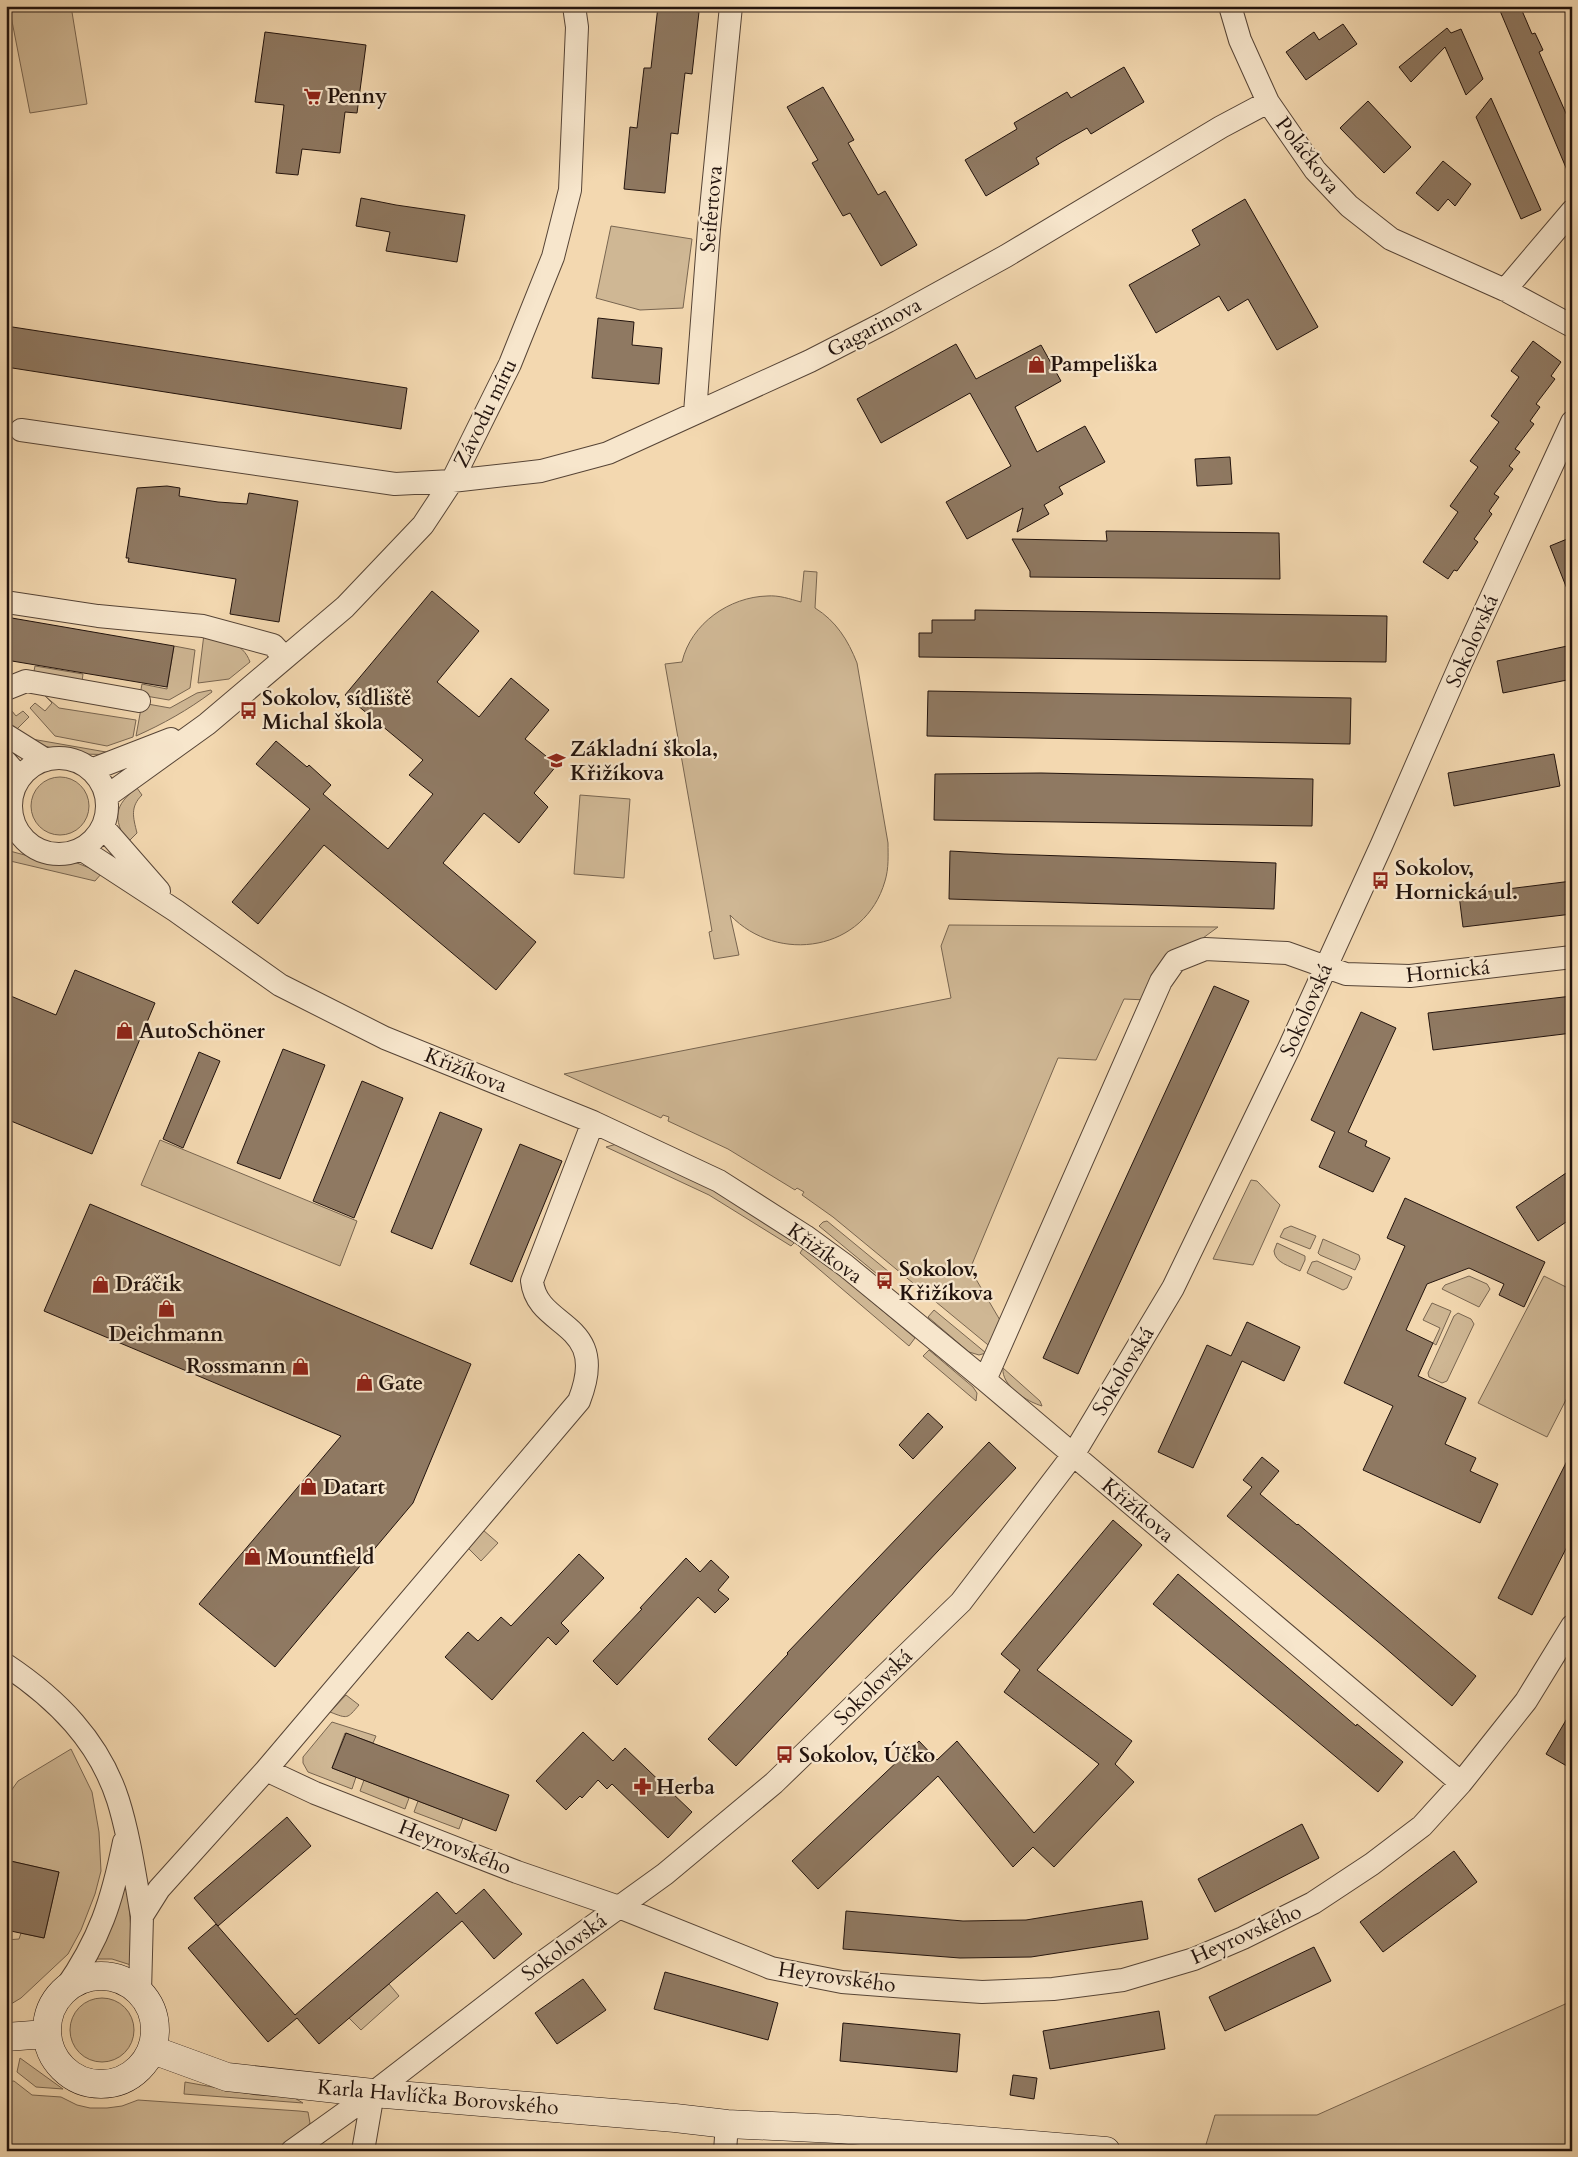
<svg xmlns="http://www.w3.org/2000/svg" width="1578" height="2157" viewBox="0 0 1578 2157" font-family="Cardo,serif">
<rect width="100%" height="100%" fill="#f3d8b0"/>
<filter id="stains"><feTurbulence type="fractalNoise" baseFrequency=".004" numOctaves="4"/><feColorMatrix values="0 0 0 0 .2 0 0 0 0 .09 0 0 0 0 .02 0 0 0 .5 -.17"/></filter>
<radialGradient id="worn" r=".72"><stop offset=".6" stop-color="#630" stop-opacity="0"/><stop offset="1" stop-color="#630" stop-opacity=".3"/></radialGradient>
<path fill="#cfb794" stroke="#786550" d="M 9,6 L 71,6 L 87,104 L 30,113 Z
M 611,226 L 692,239 L 683,308 L 640,310 L 596,298 Z
M 804,571 L 817,572 L 815,608 C 836,621 848,640 857,663 L 888,843 C 888,855 889,868 885,881 C 865,951 778,965 730,915 L 739,955 L 714,959 L 709,932 L 712,931 L 665,664 L 682,662 C 691,623 730,597 767,596 C 779,595 790,599 801,602 Z
M 204,634 C 223,639 243,642 250,662 L 229,679 L 198,683 Z
M 174,646 L 195,650 L 190,688 L 169,700 L 140,695 L 142,684 L 167,689 Z
M 35,666 L 83,674 L 82,682 L 34,671 Z
M 211,690 L 212,692 C 188,710 163,724 136,736 L 142,703 L 170,708 L 197,693 Z
M 43,694 L 59,708 L 136,720 L 133,737 L 107,746 L 55,736 L 30,708 L 35,703 L 45,711 L 52,703 Z
M 6,699 L 10,702 L 7,705 L 16,716 L 23,711 L 29,717 L 15,731 L 6,724 Z
M 26,738 L 106,752 L 110,754 C 81,756 51,751 26,738 Z
M31 806a29 29 0 1 1 58 0a29 29 0 1 1-58 0Z
M 137,788 L 142,795 C 130,807 133,817 137,833 L 127,843 C 113,818 114,805 137,788 Z
M 580,795 L 630,799 L 624,878 L 574,874 Z
M 6,850 L 47,861 L 77,863 L 102,873 L 95,881 L 6,860 Z
M 949,925 L 1218,927 L 1188,949 L 1147,1000 L 1124,999 L 1096,1060 L 1058,1058 L 970,1269 L 1004,1327 L 993,1349 L 833,1217 L 802,1195 L 804,1192 L 797,1188 L 795,1190 L 728,1149 L 668,1121 L 669,1117 L 663,1115 L 661,1118 L 564,1074 L 951,998 L 941,946 Z
M 160,1140 L 357,1221 L 340,1266 L 141,1185 Z
M 617,1144 L 697,1179 L 795,1242 L 791,1246 L 709,1195 L 606,1147 Z
M 1251,1180 L 1257,1181 L 1280,1205 L 1253,1265 L 1213,1259 Z
M 827,1221 L 889,1272 L 883,1279 L 819,1226 L 823,1222 Z
M 1291,1226 L 1316,1236 L 1310,1249 L 1280,1237 L 1284,1229 Z
M 1323,1239 L 1359,1255 L 1360,1259 L 1355,1270 L 1320,1255 L 1318,1253 Z
M 1277,1243 L 1305,1256 L 1305,1260 L 1300,1271 C 1290,1266 1275,1263 1274,1251 Z
M 804,1247 L 821,1259 L 915,1338 L 909,1346 L 800,1253 Z
M 1317,1261 L 1352,1277 L 1347,1288 L 1343,1290 L 1307,1273 L 1312,1262 Z
M 1469,1276 L 1487,1284 L 1490,1289 L 1479,1307 L 1442,1289 L 1445,1285 Z
M 1544,1276 L 1572,1290 L 1572,1388 L 1547,1437 L 1478,1403 Z
M 1432,1303 L 1451,1311 L 1436,1345 L 1433,1343 L 1440,1328 L 1423,1320 Z
M 934,1310 L 986,1353 L 979,1355 L 969,1352 L 928,1317 Z
M 1458,1313 L 1471,1319 L 1474,1324 L 1447,1381 L 1442,1383 L 1429,1377 L 1428,1373 L 1454,1316 Z
M 929,1350 L 973,1387 L 977,1393 L 976,1401 L 923,1356 Z
M 1003,1368 L 1040,1401 L 1042,1406 C 1028,1402 1001,1386 1003,1368 Z
M 483,1530 L 498,1543 L 481,1561 L 468,1548 Z
M 346,1695 L 359,1705 C 347,1719 348,1719 330,1712 Z
M 332,1722 L 376,1736 L 373,1743 L 345,1733 L 332,1768 L 356,1777 L 352,1789 L 308,1772 L 303,1763 L 303,1757 Z
M 71,1749 L 92,1792 L 99,1832 L 101,1871 L 95,1894 L 81,1930 L 68,1954 L 21,1998 L 6,2007 L 6,1940 L 19,1939 L 21,1933 L 44,1938 L 59,1872 L 6,1860 L 6,1800 L 13,1788 L 18,1781 Z
M 364,1780 L 409,1798 L 405,1809 L 360,1791 Z
M 418,1801 L 463,1818 L 459,1829 L 414,1812 Z
M 127,1882 L 134,1966 L 112,1959 L 92,1959 L 123,1885 Z
M 389,1984 L 399,1996 L 361,2030 L 349,2018 Z
M70 2030a32 32 0 1 1 64 0a32 32 0 1 1-64 0Z
M 1572,2001 L 1572,2151 L 1204,2151 L 1215,2115 L 1317,2115 Z
M 20,2058 L 63,2089 L 36,2087 L 17,2072 Z
M 14,2081 L 32,2095 L 61,2097 L 77,2105 L 90,2108 L 107,2108 L 122,2106 L 138,2100 L 299,2111 L 308,2112 L 310,2123 L 304,2132 L 277,2151 L 6,2151 L 6,2082 Z
M 185,2082 L 257,2095 L 293,2097 L 303,2103 L 184,2094 Z"/>
<path fill="#8f7962" stroke="#22130d" d="M 658,6 L 692,6 L 692,11 L 699,12 L 692,74 L 685,73 L 678,134 L 671,133 L 665,193 L 624,189 L 630,127 L 637,128 L 644,68 L 651,68 Z
M 1498,6 L 1520,6 L 1532,34 L 1535,33 L 1543,50 L 1539,52 L 1572,127 L 1572,182 Z
M 1343,24 L 1357,44 L 1306,80 L 1286,52 L 1314,32 L 1319,40 Z
M 1447,28 L 1451,33 L 1461,29 L 1483,79 L 1466,95 L 1445,47 L 1411,82 L 1399,67 Z
M 265,32 L 366,45 L 357,113 L 345,112 L 340,153 L 302,149 L 298,175 L 276,173 L 284,105 L 255,102 Z
M 1124,67 L 1144,102 L 1091,134 L 1087,128 L 1062,142 L 1036,158 L 1039,164 L 986,196 L 965,160 L 1017,129 L 1014,123 L 1067,92 L 1071,98 Z
M 823,87 L 854,140 L 848,143 L 878,195 L 885,191 L 917,245 L 881,266 L 850,213 L 843,216 L 812,163 L 818,160 L 787,107 Z
M 1491,98 L 1541,210 L 1521,219 L 1476,117 Z
M 1368,101 L 1411,147 L 1384,173 L 1340,128 Z
M 1443,161 L 1471,184 L 1455,206 L 1448,199 L 1438,211 L 1416,193 Z
M 361,198 L 396,205 L 465,215 L 457,262 L 386,251 L 390,232 L 356,226 Z
M 1245,199 L 1318,327 L 1277,350 L 1248,299 L 1228,311 L 1219,296 L 1156,333 L 1129,285 L 1200,245 L 1192,230 Z
M 598,318 L 634,322 L 632,345 L 662,348 L 659,384 L 592,378 Z
M 6,326 L 407,388 L 401,429 L 6,367 Z
M 1533,341 L 1561,362 L 1551,376 L 1555,379 L 1536,404 L 1540,407 L 1530,421 L 1534,424 L 1515,449 L 1520,452 L 1509,466 L 1513,469 L 1494,494 L 1499,497 L 1489,511 L 1492,514 L 1474,539 L 1478,542 L 1457,571 L 1454,570 L 1448,579 L 1423,562 L 1458,512 L 1450,506 L 1478,467 L 1470,461 L 1499,422 L 1491,416 L 1519,377 L 1511,371 Z
M 956,344 L 976,379 L 1041,345 L 1061,381 L 1015,407 L 1037,452 L 1085,426 L 1105,462 L 1059,487 L 1063,494 L 1044,505 L 1049,514 L 1017,532 L 1023,508 L 967,539 L 946,502 L 1011,466 L 970,393 L 881,443 L 857,399 Z
M 1230,457 L 1232,484 L 1197,486 L 1195,459 Z
M 167,486 L 180,488 L 179,496 L 218,502 L 247,504 L 249,493 L 298,501 L 279,622 L 230,614 L 236,579 L 128,562 L 129,558 L 126,558 L 137,488 Z
M 1106,531 L 1279,533 L 1280,579 L 1030,577 L 1030,571 L 1012,539 L 1107,541 Z
M 1572,537 L 1572,599 L 1571,599 L 1550,546 Z
M 432,591 L 479,631 L 437,682 L 479,717 L 511,678 L 549,710 L 525,739 L 557,765 L 534,793 L 548,807 L 519,843 L 484,813 L 443,863 L 536,942 L 496,990 L 324,845 L 258,924 L 232,902 L 310,809 L 256,764 L 276,741 L 307,767 L 309,765 L 331,785 L 323,794 L 388,849 L 433,794 L 409,775 L 423,760 L 345,695 Z
M 975,610 L 1387,616 L 1386,662 L 919,657 L 919,633 L 932,633 L 932,620 L 975,620 Z
M 6,617 L 174,646 L 167,687 L 6,660 Z
M 1572,645 L 1572,679 L 1503,693 L 1497,661 Z
M 928,691 L 1351,698 L 1350,744 L 927,736 Z
M 1554,754 L 1560,786 L 1454,806 L 1448,773 Z
M 1041,773 L 1313,779 L 1312,826 L 934,820 L 935,774 Z
M 950,851 L 1004,854 L 1276,863 L 1274,909 L 949,899 Z
M 1572,881 L 1572,914 L 1463,927 L 1459,895 Z
M 75,970 L 155,1003 L 92,1154 L 6,1119 L 6,994 L 56,1015 Z
M 1214,986 L 1249,1001 L 1078,1374 L 1043,1358 Z
M 1572,996 L 1572,1033 L 1433,1050 L 1428,1013 Z
M 1361,1012 L 1396,1028 L 1348,1132 L 1367,1141 L 1365,1146 L 1390,1158 L 1373,1192 L 1319,1167 L 1335,1132 L 1311,1120 Z
M 283,1049 L 325,1065 L 280,1179 L 237,1163 Z
M 199,1052 L 220,1061 L 183,1148 L 163,1139 Z
M 362,1081 L 403,1098 L 354,1218 L 313,1201 Z
M 440,1112 L 482,1129 L 432,1249 L 391,1232 Z
M 520,1144 L 562,1161 L 512,1282 L 470,1264 Z
M 1572,1169 L 1572,1218 L 1538,1241 L 1516,1207 Z
M 1405,1198 L 1545,1262 L 1524,1307 L 1499,1295 L 1504,1284 L 1469,1268 L 1427,1284 L 1406,1330 L 1433,1343 L 1418,1376 L 1466,1398 L 1445,1444 L 1476,1458 L 1470,1471 L 1498,1484 L 1480,1523 L 1363,1470 L 1393,1406 L 1344,1383 L 1405,1246 L 1387,1238 Z
M 90,1204 L 471,1364 L 413,1503 L 275,1667 L 199,1604 L 341,1436 L 44,1311 Z
M 1247,1322 L 1300,1347 L 1284,1381 L 1242,1361 L 1193,1468 L 1158,1452 L 1207,1345 L 1231,1356 Z
M 928,1413 L 943,1427 L 913,1459 L 899,1445 Z
M 989,1442 L 1016,1468 L 736,1766 L 708,1739 L 788,1654 L 787,1653 Z
M 1572,1451 L 1572,1537 L 1532,1615 L 1498,1598 Z
M 1262,1457 L 1279,1471 L 1260,1494 L 1297,1525 L 1298,1524 L 1476,1676 L 1452,1706 L 1383,1646 L 1227,1516 L 1252,1487 L 1243,1480 Z
M 1113,1520 L 1142,1545 L 1037,1670 L 1132,1741 L 1115,1764 L 1134,1782 L 1054,1867 L 1033,1847 L 1013,1867 L 938,1776 L 818,1889 L 792,1861 L 919,1741 L 937,1760 L 957,1741 L 1034,1833 L 1099,1764 L 1004,1692 L 1020,1670 L 1001,1654 Z
M 579,1554 L 604,1578 L 561,1623 L 569,1631 L 556,1645 L 548,1637 L 492,1700 L 445,1657 L 468,1632 L 478,1641 L 501,1617 L 511,1626 Z
M 686,1558 L 700,1572 L 711,1560 L 729,1577 L 718,1590 L 729,1599 L 715,1613 L 698,1597 L 617,1685 L 593,1661 L 642,1609 L 640,1608 Z
M 1178,1574 L 1356,1726 L 1357,1724 L 1403,1762 L 1378,1792 L 1153,1604 Z
M 1572,1710 L 1572,1769 L 1546,1754 Z
M 583,1732 L 613,1761 L 625,1748 L 692,1812 L 668,1838 L 612,1784 L 607,1789 L 598,1780 L 582,1798 L 580,1796 L 566,1810 L 536,1781 Z
M 346,1733 L 509,1795 L 496,1831 L 332,1768 Z
M 287,1817 L 311,1846 L 218,1926 L 194,1898 Z
M 1302,1824 L 1319,1858 L 1215,1912 L 1198,1879 Z
M 1454,1851 L 1477,1882 L 1383,1952 L 1360,1922 Z
M 6,1860 L 59,1872 L 44,1938 L 6,1930 Z
M 484,1889 L 522,1934 L 494,1959 L 462,1921 L 319,2044 L 297,2018 L 268,2042 L 188,1948 L 216,1924 L 295,2015 L 437,1892 L 456,1914 Z
M 1142,1901 L 1148,1939 L 1031,1957 L 960,1958 L 843,1949 L 846,1911 L 963,1921 L 1026,1920 Z
M 1314,1947 L 1331,1981 L 1225,2031 L 1209,1997 Z
M 665,1972 L 778,2003 L 768,2040 L 654,2009 Z
M 583,1979 L 606,2010 L 557,2044 L 535,2013 Z
M 1159,2011 L 1165,2049 L 1050,2069 L 1043,2031 Z
M 843,2023 L 960,2034 L 957,2072 L 840,2061 Z
M 1013,2075 L 1037,2078 L 1034,2099 L 1010,2095 Z"/>
<g fill="none" stroke-linecap="round" stroke-linejoin="round">
<defs>
<path id="street" d="M 1230,6 L 1240,40 L 1268,102 L 1315,170 L 1349,206 L 1391,239 L 1505,290 L 1572,326
M 1505,290 L 1572,211
M 695,413 L 709,229 L 731,6
M 21,430 L 395,484 L 452,481 L 541,471 L 608,453 L 810,361 L 888,321 L 1006,256 L 1221,127 L 1268,102
M 6,602 L 98,616 L 203,626 L 273,645 L 285,658
M 6,689 L 26,681 L 139,701
M 6,735 L 46,760
M11 806a48 48 0 1 1 96 0a48 48 0 1 1-96 0Z
M 6,762 L 20,778
M 91,770 L 171,739
M 107,796 L 207,724 L 345,607 L 423,525 L 452,481 L 510,364 L 553,257 L 570,190 L 577,27 L 574,6
M 103,827 L 159,891
M 81,849 L 176,911 L 280,985 L 385,1038 L 593,1122 L 719,1181 L 805,1236 L 846,1266 L 985,1380 L 1461,1783
M 985,1380 L 1161,981 L 1175,961 L 1205,949 L 1287,953 L 1346,974 L 1410,976 L 1572,957
M 6,1665 C 57,1699 99,1741 118,1800 C 130,1838 135,1878 142,1916
M 266,1770 L 315,1793 L 517,1872 L 619,1907 L 771,1968 L 842,1982 L 907,1987 L 982,1992 L 1053,1989 L 1123,1980 L 1194,1959 L 1243,1938 L 1313,1903 L 1372,1864 L 1422,1826 L 1461,1783 L 1526,1701 L 1572,1626
M 65,1989 C 100,1939 112,1901 124,1842
M 140,1992 L 142,1916 L 159,1889 L 266,1770 L 579,1401 C 611,1320 537,1330 532,1281 L 593,1122
M 292,2151 L 373,2093 L 536,1967 L 665,1874 L 774,1783 L 961,1602 L 1073,1455 L 1173,1288 L 1289,1048 L 1382,844 L 1461,663 L 1572,422
M 363,2151 L 373,2093
M 725,2151 L 727,2124"/>
<path id="secondary" d="M47 2030a54 54 0 1 1 108 0a54 54 0 1 1-108 0Z
M 6,2037 L 46,2034
M 153,2050 L 227,2077 L 373,2093 L 675,2118 L 727,2124 L 837,2129 L 1106,2151"/>
</defs>
<use href="#street" stroke="#564436" stroke-width="24"/>
<use href="#secondary" stroke="#22130d" stroke-width="29"/>
<use href="#street" stroke="#f7e6cc" stroke-width="22"/>
<use href="#secondary" stroke="#f7e6cc" stroke-width="28"/>
</g>
<defs>
<symbol id="supermarket-bare" viewBox="-9 -9 18 18"><path d="M-6-5.5h2.5l.6 2H6L4.5 2H-2.5L-4.4-4H-6ZM-1.5 3.2a1.3 1.3 0 1 0 .1 0ZM3 3.2a1.3 1.3 0 1 0 .1 0Z" fill="#8f2418" stroke="#f7e6cc" stroke-width="2.5" paint-order="stroke"/></symbol>
<symbol id="shop-bare" viewBox="-9 -9 18 18"><path d="M-5-2.5h2.3a2.7 3.5 0 0 1 5.4 0H5L5.5 6h-11ZM-1.5-2.5h3a1.5 2.3 0 0 0-3 0Z" fill="#8f2418" stroke="#f7e6cc" stroke-width="2.5" paint-order="stroke"/></symbol>
<symbol id="bus-bare" viewBox="-9 -9 18 18"><path d="M-5-6H5V4H4V6H2V4H-2V6H-4V4H-5ZM-3.5-4V0h7V-4ZM-3.5 1.2v1.5H-2V1.2ZM2 1.2v1.5H3.5V1.2Z" fill="#8f2418" stroke="#f7e6cc" stroke-width="2.5" paint-order="stroke"/></symbol>
<symbol id="school-bare" viewBox="-9 -9 18 18"><path d="M0-5L7-2L0 1L-7-2ZM-4 1L0 2.5L4 1V4Q0 6-4 4Z" fill="#8f2418" stroke="#f7e6cc" stroke-width="2.5" paint-order="stroke"/></symbol>
<symbol id="pharmacy-bare" viewBox="-9 -9 18 18"><path d="M-2-6h4v4h4v4h-4v4h-4v-4h-4v-4h4Z" fill="#8f2418" stroke="#f7e6cc" stroke-width="2.5" paint-order="stroke"/></symbol>
</defs>
<g fill-rule="evenodd">
<use href="#supermarket-bare" x="300" y="84" width="25" height="25"/>
<use href="#shop-bare" x="1024" y="352" width="25" height="25"/>
<use href="#bus-bare" x="236" y="698" width="25" height="25"/>
<use href="#school-bare" x="544" y="748" width="25" height="25"/>
<use href="#bus-bare" x="1368" y="868" width="25" height="25"/>
<use href="#shop-bare" x="112" y="1018" width="25" height="25"/>
<use href="#bus-bare" x="872" y="1268" width="25" height="25"/>
<use href="#shop-bare" x="88" y="1272" width="25" height="25"/>
<use href="#shop-bare" x="154" y="1296" width="25" height="25"/>
<use href="#shop-bare" x="288" y="1354" width="25" height="25"/>
<use href="#shop-bare" x="352" y="1370" width="25" height="25"/>
<use href="#shop-bare" x="296" y="1474" width="25" height="25"/>
<use href="#shop-bare" x="240" y="1544" width="25" height="25"/>
<use href="#bus-bare" x="772" y="1742" width="25" height="25"/>
<use href="#pharmacy-bare" x="630" y="1774" width="25" height="25"/>
</g>
<g text-anchor="middle" stroke-width="4.5" stroke-linejoin="round" paint-order="stroke">
<g font-size="21" font-weight="bold" fill="#22130d" stroke="#f7e6cc" text-anchor="start">
<text x="327" y="103">Penny</text>
<text x="1050" y="371">Pampeliška</text>
<text x="262" y="705">Sokolov, sídliště<tspan x="262" dy="24">Michal škola</tspan></text>
<text x="570" y="756">Základní škola,<tspan x="570" dy="24">Křižíkova</tspan></text>
<text x="1395" y="875">Sokolov,<tspan x="1395" dy="24">Hornická ul.</tspan></text>
<text x="139" y="1038">AutoSchöner</text>
<text x="899" y="1276">Sokolov,<tspan x="899" dy="24">Křižíkova</tspan></text>
<text x="115" y="1291">Dráčik</text>
<text x="166" y="1341" text-anchor="middle">Deichmann</text>
<text x="286" y="1373" text-anchor="end">Rossmann</text>
<text x="378" y="1390">Gate</text>
<text x="323" y="1494">Datart</text>
<text x="267" y="1564">Mountfield</text>
<text x="799" y="1762">Sokolov, Účko</text>
<text x="656" y="1794">Herba</text>
</g>
<g font-size="21" fill="#22130d" stroke="#f7e6cc">
<text transform="translate(1308 155) rotate(52)" y="7">Poláčkova</text>
<text transform="translate(711 209) rotate(-85)" y="7">Seifertova</text>
<text transform="translate(874 327) rotate(-28)" y="7">Gagarinova</text>
<text transform="translate(485 413) rotate(-64)" y="7">Závodu míru</text>
<text transform="translate(1472 641) rotate(-66)" y="7">Sokolovská</text>
<text transform="translate(1448 971) rotate(-6)" y="7">Hornická</text>
<text transform="translate(1306 1010) rotate(-66)" y="7">Sokolovská</text>
<text transform="translate(466 1070) rotate(22)" y="7">Křižíkova</text>
<text transform="translate(825 1253) rotate(36)" y="7">Křižíkova</text>
<text transform="translate(1123 1371) rotate(-59)" y="7">Sokolovská</text>
<text transform="translate(1138 1510) rotate(40)" y="7">Křižíkova</text>
<text transform="translate(873 1687) rotate(-44)" y="7">Sokolovská</text>
<text transform="translate(455 1847) rotate(21)" y="7">Heyrovského</text>
<text transform="translate(1246 1934) rotate(-24)" y="7">Heyrovského</text>
<text transform="translate(564 1947) rotate(-36)" y="7">Sokolovská</text>
<text transform="translate(837 1977) rotate(8)" y="7">Heyrovského</text>
<text transform="translate(438 2097) rotate(5)" y="7">Karla Havlíčka Borovského</text>
</g>
</g>
<rect width="1578" height="2157" fill="none" stroke="#f3d8b0" stroke-width="25"/>
<rect x="8" y="8" width="1563" height="2142" fill="none" stroke="#22130d" stroke-width="2.5"/>
<rect x="12" y="12" width="1553" height="2132" fill="none" stroke="#22130d"/>
<rect width="100%" height="100%" filter="url(#stains)"/>
<rect width="100%" height="100%" fill="url(#worn)"/>
</svg>
